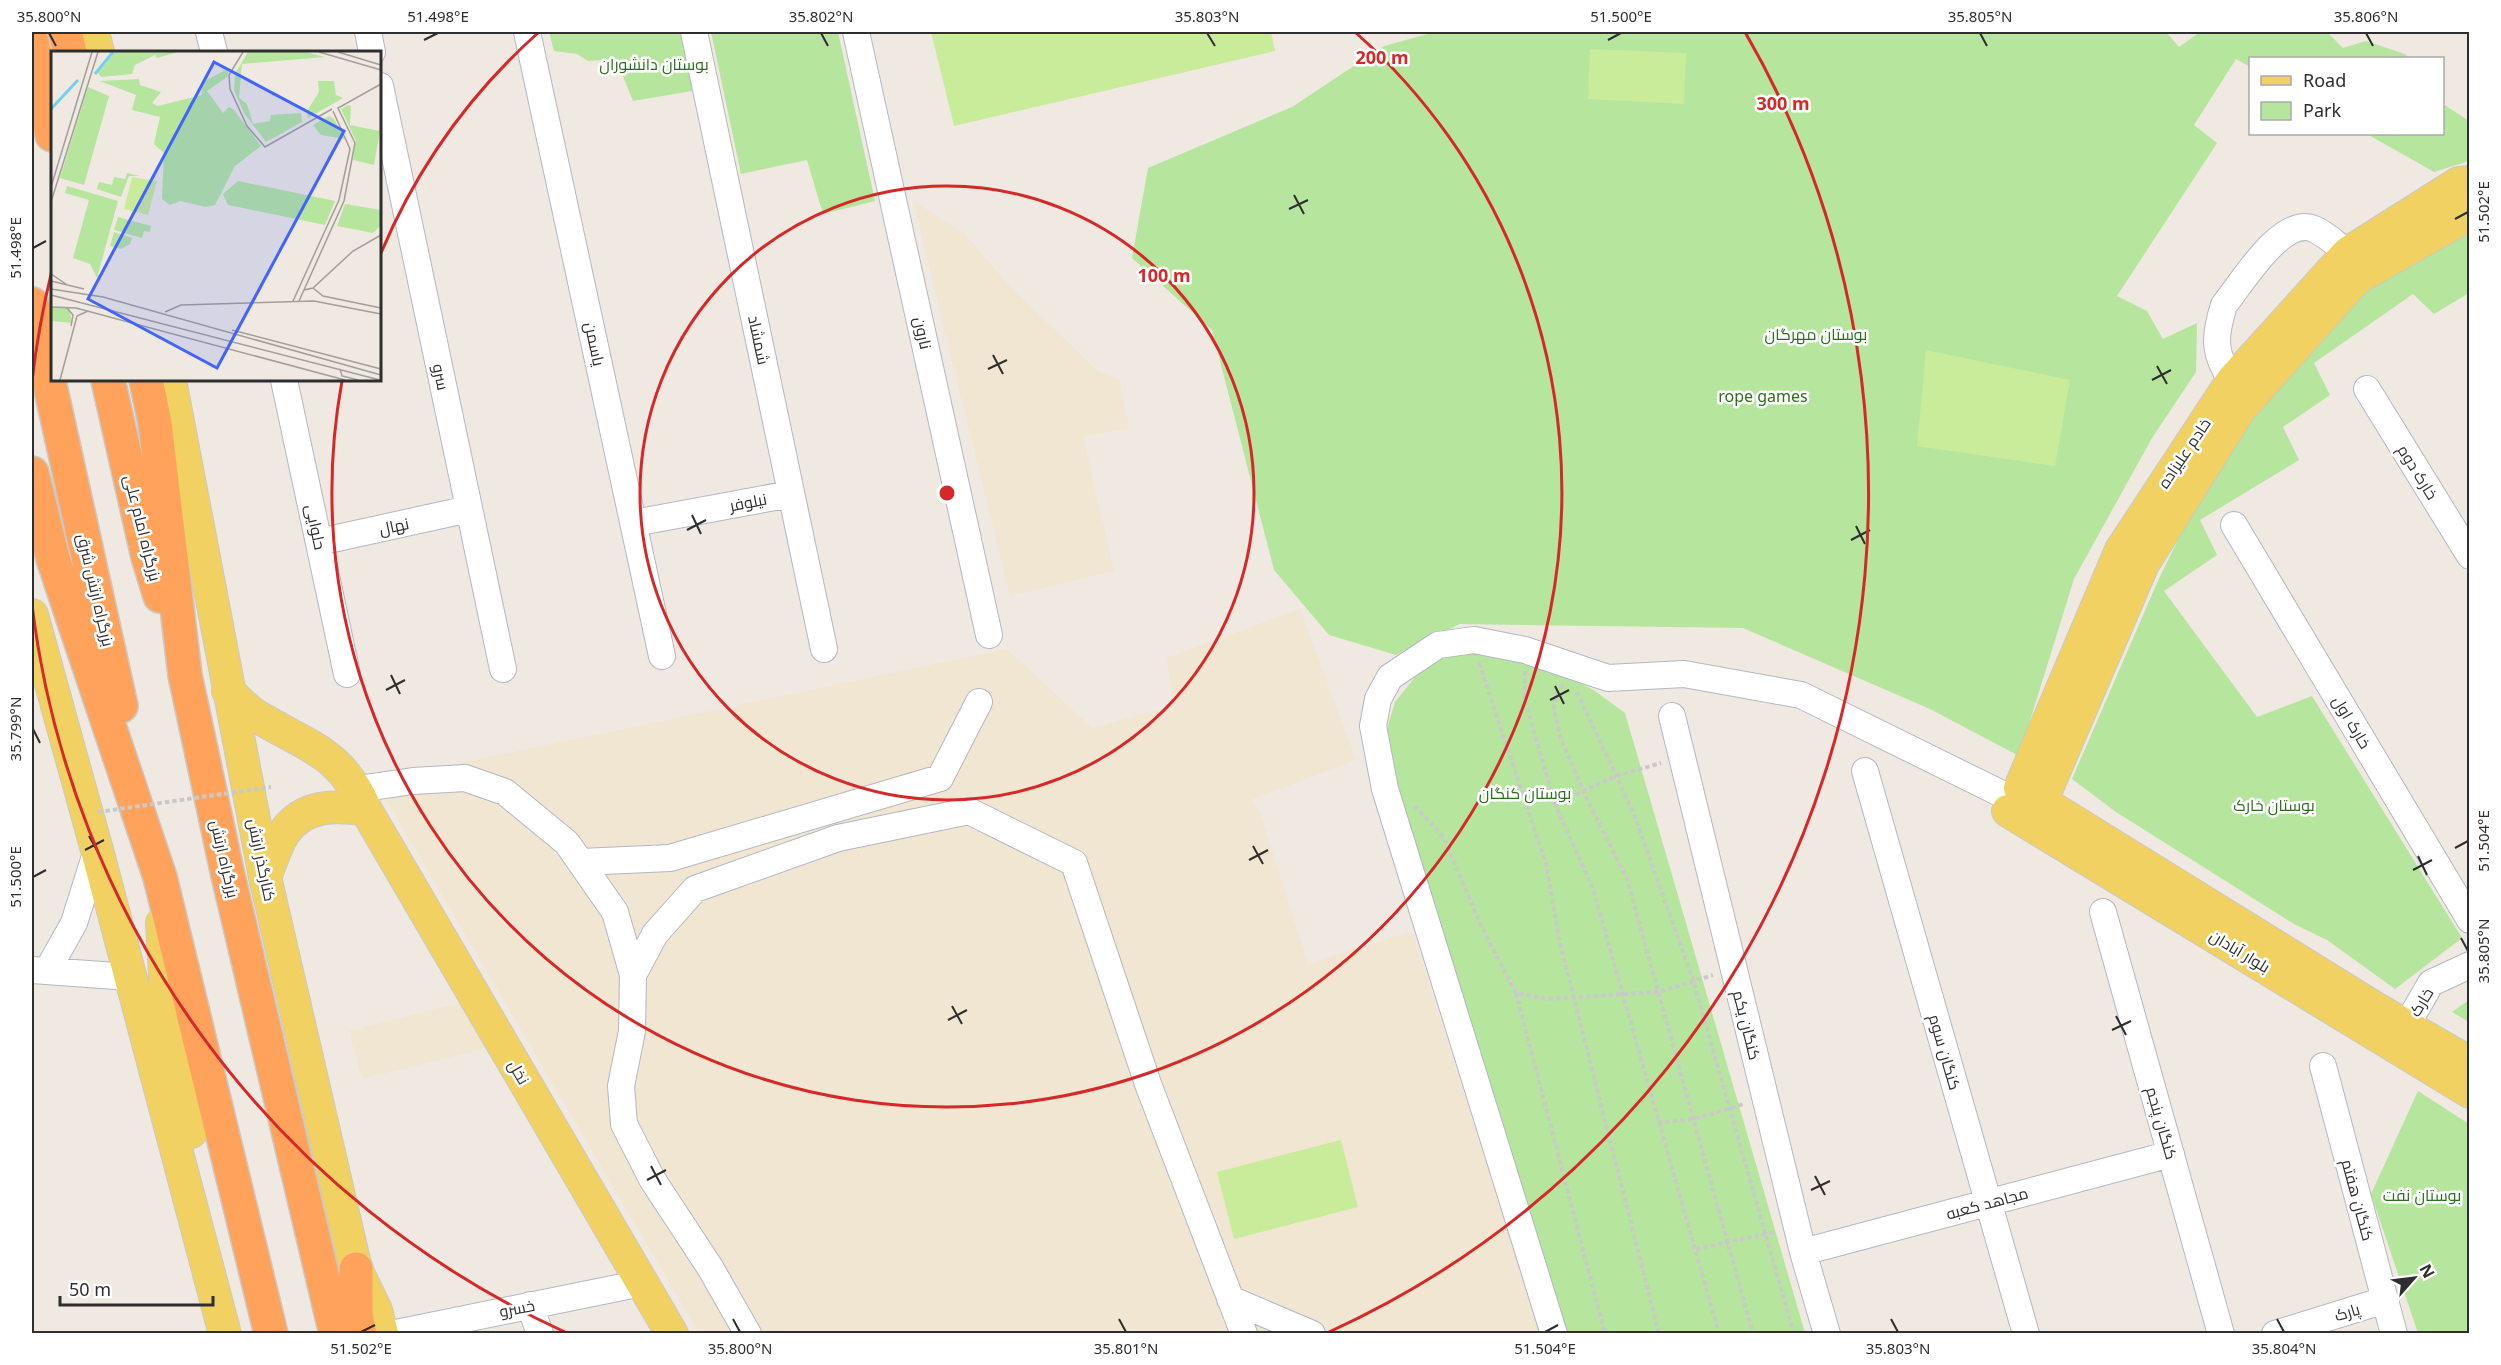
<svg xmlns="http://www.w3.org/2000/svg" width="2501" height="1365" viewBox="0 0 2501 1365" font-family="'Noto Sans',Cairo,sans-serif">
<rect width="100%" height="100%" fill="#efe9e1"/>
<path fill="#f0e6d1" d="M 913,201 L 964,233 L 1006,282 L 1097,371 L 1119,379 L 1129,428 L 1083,437 L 1114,571 L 1010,596 Z
M 1300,609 L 1356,760 L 1251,800 L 1259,810 L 1308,964 L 1412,931 L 1540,1333 L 699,1333 L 375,781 L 1007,649 L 1092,728 L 1173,706 L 1167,658 Z
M 472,1000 L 503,1044 L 362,1079 L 349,1031 Z"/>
<path fill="#b6e59e" d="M 549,32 L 686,32 L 698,90 L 633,101 L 616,59 L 588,61 L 577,54 L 554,51 Z
M 711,32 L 838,32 L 875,201 L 823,214 L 807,160 L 741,174 Z
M 1435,32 L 2166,32 L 2179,47 L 2200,32 L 2327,32 L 2343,48 L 2366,41 L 2405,54 L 2409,58 L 2250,58 L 2250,67 L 2236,59 L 2194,125 L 2217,143 L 2117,296 L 2147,311 L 2163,339 L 2197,323 L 2196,372 L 2152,438 L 2074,579 L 2019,756 L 1930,709 L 1743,628 L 1460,624 L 1396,655 L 1329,635 L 1274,570 L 1212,330 L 1132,258 L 1148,168 L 1292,107 L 1384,46 Z
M 2443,104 L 2469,121 L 2469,161 L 2434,172 L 2367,134 L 2442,134 Z
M 2469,231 L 2469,293 L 2434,314 L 2413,294 L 2314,363 L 2330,395 L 2283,427 L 2299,460 L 2200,520 L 2217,555 L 2164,591 L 2257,717 L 2312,696 L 2462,938 L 2395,989 L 2327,940 L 2294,924 L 2116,812 L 2072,779 L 2157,583 L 2211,471 L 2273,388 L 2359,285 Z
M 1485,649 L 1560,672 L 1595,691 L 1625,713 L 1805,1333 L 1562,1333 L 1384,739 L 1395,702 L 1423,667 L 1454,650 Z
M 2469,1000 L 2469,1022 L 2452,1012 Z
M 2418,1091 L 2469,1124 L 2469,1333 L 2418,1333 L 2371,1194 Z"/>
<path fill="#c9ec9a" d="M 931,32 L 1271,32 L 1275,51 L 954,126 Z
M 1590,49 L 1686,53 L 1684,104 L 1588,99 Z
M 1926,350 L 2070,380 L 2055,466 L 1917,446 Z
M 1341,1140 L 1358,1207 L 1234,1239 L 1217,1172 Z"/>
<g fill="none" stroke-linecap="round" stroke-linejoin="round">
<defs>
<path id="minor" d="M 209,32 L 214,52
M 368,32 L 372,52
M 527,32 L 662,656
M 694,32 L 824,649
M 856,32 L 989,635
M 380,86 L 503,669
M 284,380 L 347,674
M 2232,381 C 2213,353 2214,337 2224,305 C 2242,283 2282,215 2314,229 C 2326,234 2338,246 2348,253
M 2367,389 L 2470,556
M 634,523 L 791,494
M 2234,525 L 2470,920
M 319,542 L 469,509
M 1672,716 L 1803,1252 L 1827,1334
M 1865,771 L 2026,1334
M 358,789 L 413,781 L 465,778 L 505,792 L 567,843 L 615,912 L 633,975 L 632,1031 L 621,1086 L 624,1124 L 652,1179 L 711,1269 L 748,1334
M 581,862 L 670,858 L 940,778 L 979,702
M 2103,912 L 2221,1334
M 32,970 L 130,977
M 47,971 L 74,923 L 97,850
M 633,975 L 655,934 L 695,889 L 838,838 L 969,811 L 1074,863 L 1148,1084 L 1244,1334
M 2406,1026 L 2431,983 L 2470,965
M 2323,1066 L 2394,1334
M 1803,1252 L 2171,1154
M 1230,1299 L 1312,1334
M 530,1305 L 540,1334
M 391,1334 L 642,1283
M 1554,1334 L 1385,789 L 1373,726 L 1378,699 L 1390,677 L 1438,645 L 1474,640 L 1525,650 L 1608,678 L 1684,674 L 1801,695 L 2014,800
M 2275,1334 L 2385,1300"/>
<path id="major" d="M 93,32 L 98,52
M 2470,182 L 2459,183 L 2348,253 L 2232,381 L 2121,550 L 2020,788 L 2375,1008 L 2470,1063
M 170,380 L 265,877 L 356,1269 L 376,1310 L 382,1334
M 32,615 L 97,850 L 225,1334
M 228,691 C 238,700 248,712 260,718 C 309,747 342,753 366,810 L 672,1334
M 2008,811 L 2470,1092
M 2030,823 L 2042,800 L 2143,564 L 2240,409 L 2357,278 L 2470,214
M 265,877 C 271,863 276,845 284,833 C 303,804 337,805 366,810
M 162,923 L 167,1009 L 191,1132"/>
<path id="highway" d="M 65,32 L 70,52
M 32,42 L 52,135
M 32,304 L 121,706
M 108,380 L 148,557 L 160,596
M 146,380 L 155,423 L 185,675 L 227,871 L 336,1334
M 32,473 L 53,559 L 160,877 L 271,1334
M 356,1269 L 356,1315 L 360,1334"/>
</defs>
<use href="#minor" stroke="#b4b7c1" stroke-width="28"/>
<use href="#major" stroke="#c9c9c9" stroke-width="34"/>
<use href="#highway" stroke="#c9c9c9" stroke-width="36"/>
<path stroke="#c9c9c9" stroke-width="4" stroke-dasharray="4.5 3" stroke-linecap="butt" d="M 1479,663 L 1546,864 L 1559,939 L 1659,1334
M 1525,671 L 1524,697 L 1555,804 L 1593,889 L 1719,1334
M 1563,685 L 1556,694 L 1554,708 L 1560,736 L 1584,793 L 1627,879 L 1753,1334
M 1577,692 L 1634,814 L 1693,980 L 1794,1334
M 1555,804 L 1616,776 L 1661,763
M 1415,806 L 1444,838 L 1481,926 L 1516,993 L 1547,999 L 1659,992 L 1713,975
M 1516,993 L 1605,1334
M 1658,1123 L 1694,1119 L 1744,1104
M 1696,1249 L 1775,1232"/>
<use href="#minor" stroke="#fff" stroke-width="26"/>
<use href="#major" stroke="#f2d163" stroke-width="32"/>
<use href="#highway" stroke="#ffa35c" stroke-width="33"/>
<path stroke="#c9c9c9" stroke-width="4" stroke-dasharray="4.5 3" stroke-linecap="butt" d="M 98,812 L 271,787"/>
</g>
<path fill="none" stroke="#2e2e2e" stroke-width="2" d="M 49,33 L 56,46M 821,33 L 828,46M 1207,33 L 1215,46M 1980,33 L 1987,46M 2366,33 L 2373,46M 424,40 L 438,33M 1608,40 L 1621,33M 1294,195 L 1304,214M 1289,209 L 1308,200M 2455,219 L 2468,212M 33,248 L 46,241M 993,355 L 1003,374M 2157,366 L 2167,384M 988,369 L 1007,360M 2152,380 L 2171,370M 692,515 L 701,534M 1856,526 L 1865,544M 687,530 L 706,520M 1851,540 L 1870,530M 391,675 L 400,694M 1555,686 L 1564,704M 386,690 L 405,680M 1550,700 L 1569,690M 33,729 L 40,743M 89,836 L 99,854M 1253,846 L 1263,864M 2455,848 L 2468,841M 85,850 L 104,840M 2418,856 L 2427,875M 1249,860 L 1268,850M 2413,870 L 2432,860M 33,877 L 46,870M 2461,938 L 2468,951M 952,1006 L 962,1024M 2116,1016 L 2126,1035M 948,1020 L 967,1010M 2112,1030 L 2131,1021M 651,1166 L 661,1185M 1815,1176 L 1825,1195M 647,1180 L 666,1170M 1811,1190 L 1830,1181M 733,1319 L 740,1332M 1119,1319 L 1126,1332M 1891,1319 L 1898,1332M 2277,1319 L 2284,1332M 361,1332 L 375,1325M 1545,1332 L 1558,1325"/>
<g fill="none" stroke="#d62828" stroke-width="3">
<circle cx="947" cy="493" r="307"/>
<path d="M381 253A615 615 0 0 1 539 32M1355 32A615 615 0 1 1 342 381"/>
<path d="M565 1332A922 922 0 0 1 32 605M32 381A922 922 0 0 1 52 270M1745 32A922 922 0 0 1 1329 1332"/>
</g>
<g text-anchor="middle" stroke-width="5" stroke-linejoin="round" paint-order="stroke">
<g font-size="16" fill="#2c6e1b" stroke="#fff">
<text x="654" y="70">بوستان دانشوران</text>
<text x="1816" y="340">بوستان مهرگان</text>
<text x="1763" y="402">rope games</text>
<text x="1525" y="799">بوستان کنگان</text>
<text x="2274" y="811">بوستان خارک</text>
<text x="2422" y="1201">بوستان نفت</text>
</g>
<g font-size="16" fill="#2e2e2e" stroke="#fff">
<text transform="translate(923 333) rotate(78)" y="6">نارون</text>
<text transform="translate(759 340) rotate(78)" y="6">شمشاد</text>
<text transform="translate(595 344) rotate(78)" y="6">یاسمن</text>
<text transform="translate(441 377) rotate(78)" y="6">سرو</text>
<text transform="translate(2184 453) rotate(-56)" y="6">خادم علیزاده</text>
<text transform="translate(2418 472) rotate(58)" y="6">خارک دوم</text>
<text transform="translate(748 502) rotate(-11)" y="6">نیلوفر</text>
<text transform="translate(394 526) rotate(-12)" y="6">نهال</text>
<text transform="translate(316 527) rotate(78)" y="6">حلوایی</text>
<text transform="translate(143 528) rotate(76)" y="6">بزرگراه امام علی</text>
<text transform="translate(96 590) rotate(77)" y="6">بزرگراه ارتش شرق</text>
<text transform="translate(2352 722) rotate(59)" y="6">خارک اول</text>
<text transform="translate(225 859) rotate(77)" y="6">بزرگراه ارتش</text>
<text transform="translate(262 860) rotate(78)" y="6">کنارگذر ارتش</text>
<text transform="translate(2240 951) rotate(31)" y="6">بلوار آبادان</text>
<text transform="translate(2421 1002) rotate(-59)" y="6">خارک</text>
<text transform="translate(1747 1025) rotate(76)" y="6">کنگان یکم</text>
<text transform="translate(1945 1052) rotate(74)" y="6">کنگان سوم</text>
<text transform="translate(519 1072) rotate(60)" y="6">نخل</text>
<text transform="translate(2162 1123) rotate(74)" y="6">کنگان پنجم</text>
<text transform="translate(2358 1200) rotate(75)" y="6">کنگان هفتم</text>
<text transform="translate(1987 1203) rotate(-15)" y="6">مجاهد کعبه</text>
<text transform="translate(517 1308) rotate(-11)" y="6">خسرو</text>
<text transform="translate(2347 1312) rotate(-17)" y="6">پارک</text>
</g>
</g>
<g transform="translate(51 51)">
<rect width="330" height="330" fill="#efe9e1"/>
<path d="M 64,1 L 127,1 L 106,7 L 104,4 L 84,14 L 81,23 L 50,26 L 47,22 ZM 197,1 L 255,1 L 274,6 L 191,13 L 188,47 L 196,53 L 202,73 L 219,70 L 220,64 L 250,62 L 251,71 L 215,91 L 193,62 L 183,39 L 184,23 ZM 178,17 L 176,26 L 156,40 L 172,62 L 178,56 L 183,59 L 210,95 L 184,115 L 164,154 L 155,156 L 129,150 L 119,154 L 111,148 L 113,102 L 103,93 L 109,66 L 81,59 L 85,44 L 49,30 L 88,28 L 89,34 L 110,41 L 101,52 L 107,55 L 151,44 L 150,32 ZM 267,30 L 283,30 L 285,44 L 292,47 L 257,67 L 256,60 L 268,41 ZM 37,36 L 58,45 L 33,134 L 9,127 ZM 297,54 L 300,55 L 299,74 L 329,80 L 323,114 L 302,109 L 305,90 L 290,58 ZM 278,65 L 283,68 L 294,88 L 270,84 L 262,74 ZM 76,122 L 89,125 L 78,125 L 70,146 L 46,138 L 48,131 L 61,134 L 63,126 L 74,128 ZM 187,130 L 284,150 L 274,174 L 177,154 L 172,143 ZM 16,135 L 67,150 L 46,227 L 39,213 L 22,207 L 38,149 L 14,142 ZM 294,153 L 330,159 L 330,174 L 322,182 L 286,175 ZM 67,166 L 100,175 L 99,181 L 93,180 L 91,187 L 63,179 ZM 63,181 L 81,187 L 79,193 L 70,198 L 59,195 ZM 0,257 L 18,257 L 21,272 L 0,270 Z" fill="#b6e59e"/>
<path d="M 81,126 L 106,130 L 97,164 L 73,158 Z" fill="#c9ec9a"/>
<path fill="none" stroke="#75cff0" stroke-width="3" d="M 44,23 L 62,1M 0,58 L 27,29"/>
<path fill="none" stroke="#a29e99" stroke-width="1.5" d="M 192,1 L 178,24 L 179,38 L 196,75 L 214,96 L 281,58M 268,1 L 330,19M 287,1 L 330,14M 0,136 L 41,1M 0,151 L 47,1M 0,223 L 15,233M 0,230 L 33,238M 262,237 L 272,245 L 330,257M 0,238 L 52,246 L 330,324M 253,239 L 262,237 L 302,200 L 330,184M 0,244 L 329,329M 242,250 L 288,149 L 299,98 L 282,60M 248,250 L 293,150 L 304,92 L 287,57 L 330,33M 0,256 L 25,257 L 294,329M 16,257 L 22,264 L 20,275M 114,261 L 130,254 L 263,250 L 330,263M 181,279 L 330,318M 289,318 L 291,325 L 307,329M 9,329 L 26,265 L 37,260"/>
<path fill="#4264fb" fill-opacity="0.15" stroke="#4264fb" stroke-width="3" d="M 163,11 L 293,80 L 166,317 L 37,248 Z"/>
<rect width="330" height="330" fill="none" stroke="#2e2e2e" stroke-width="3"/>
</g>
<circle cx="947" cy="493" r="9" fill="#d62828" stroke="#fff" stroke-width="3"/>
<g font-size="18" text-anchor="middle" font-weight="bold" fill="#d62828" stroke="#fff" stroke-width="5" stroke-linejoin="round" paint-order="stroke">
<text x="1382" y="64">200 m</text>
<text x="1783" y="110">300 m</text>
<text x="1164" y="282">100 m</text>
</g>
<rect width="2501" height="1365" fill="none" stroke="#ffffff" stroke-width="66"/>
<rect x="2249" y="57" width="195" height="78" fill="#ffffff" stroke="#ababab" stroke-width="1.5"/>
<rect x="2261" y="76" width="30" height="9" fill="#f2d163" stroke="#ababab" stroke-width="1.5"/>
<text x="2303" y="87" font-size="18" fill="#2e2e2e">Road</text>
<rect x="2261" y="102" width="30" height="18" fill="#b6e59e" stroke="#ababab" stroke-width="1.5"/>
<text x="2303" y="117" font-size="18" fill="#2e2e2e">Park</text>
<g transform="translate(2414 1278) rotate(62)" stroke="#ffffff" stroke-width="4.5" paint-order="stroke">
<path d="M0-4.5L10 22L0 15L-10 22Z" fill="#2e2e2e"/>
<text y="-9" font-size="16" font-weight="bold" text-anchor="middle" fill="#2e2e2e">N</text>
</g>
<path d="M60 1296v9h153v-9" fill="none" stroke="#2e2e2e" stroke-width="3"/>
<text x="69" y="1296" font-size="18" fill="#2e2e2e" stroke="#ffffff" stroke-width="4.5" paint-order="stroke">50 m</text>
<rect x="33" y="33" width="2435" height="1299" fill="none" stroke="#2e2e2e" stroke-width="2"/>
<g font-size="15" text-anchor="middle" fill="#2e2e2e">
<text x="49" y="22">35.800°N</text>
<text x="438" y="22">51.498°E</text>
<text x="821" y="22">35.802°N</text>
<text x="1207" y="22">35.803°N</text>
<text x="1621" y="22">51.500°E</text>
<text x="1980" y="22">35.805°N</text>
<text x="2366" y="22">35.806°N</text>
<text transform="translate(2484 212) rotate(-90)" y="5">51.502°E</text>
<text transform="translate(16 248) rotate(-90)" y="5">51.498°E</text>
<text transform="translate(16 729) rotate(-90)" y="5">35.799°N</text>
<text transform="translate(2484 841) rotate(-90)" y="5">51.504°E</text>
<text transform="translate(16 877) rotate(-90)" y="5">51.500°E</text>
<text transform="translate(2484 951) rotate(-90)" y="5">35.805°N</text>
<text x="361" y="1354">51.502°E</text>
<text x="740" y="1354">35.800°N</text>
<text x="1126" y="1354">35.801°N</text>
<text x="1545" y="1354">51.504°E</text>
<text x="1898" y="1354">35.803°N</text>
<text x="2284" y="1354">35.804°N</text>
</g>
</svg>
